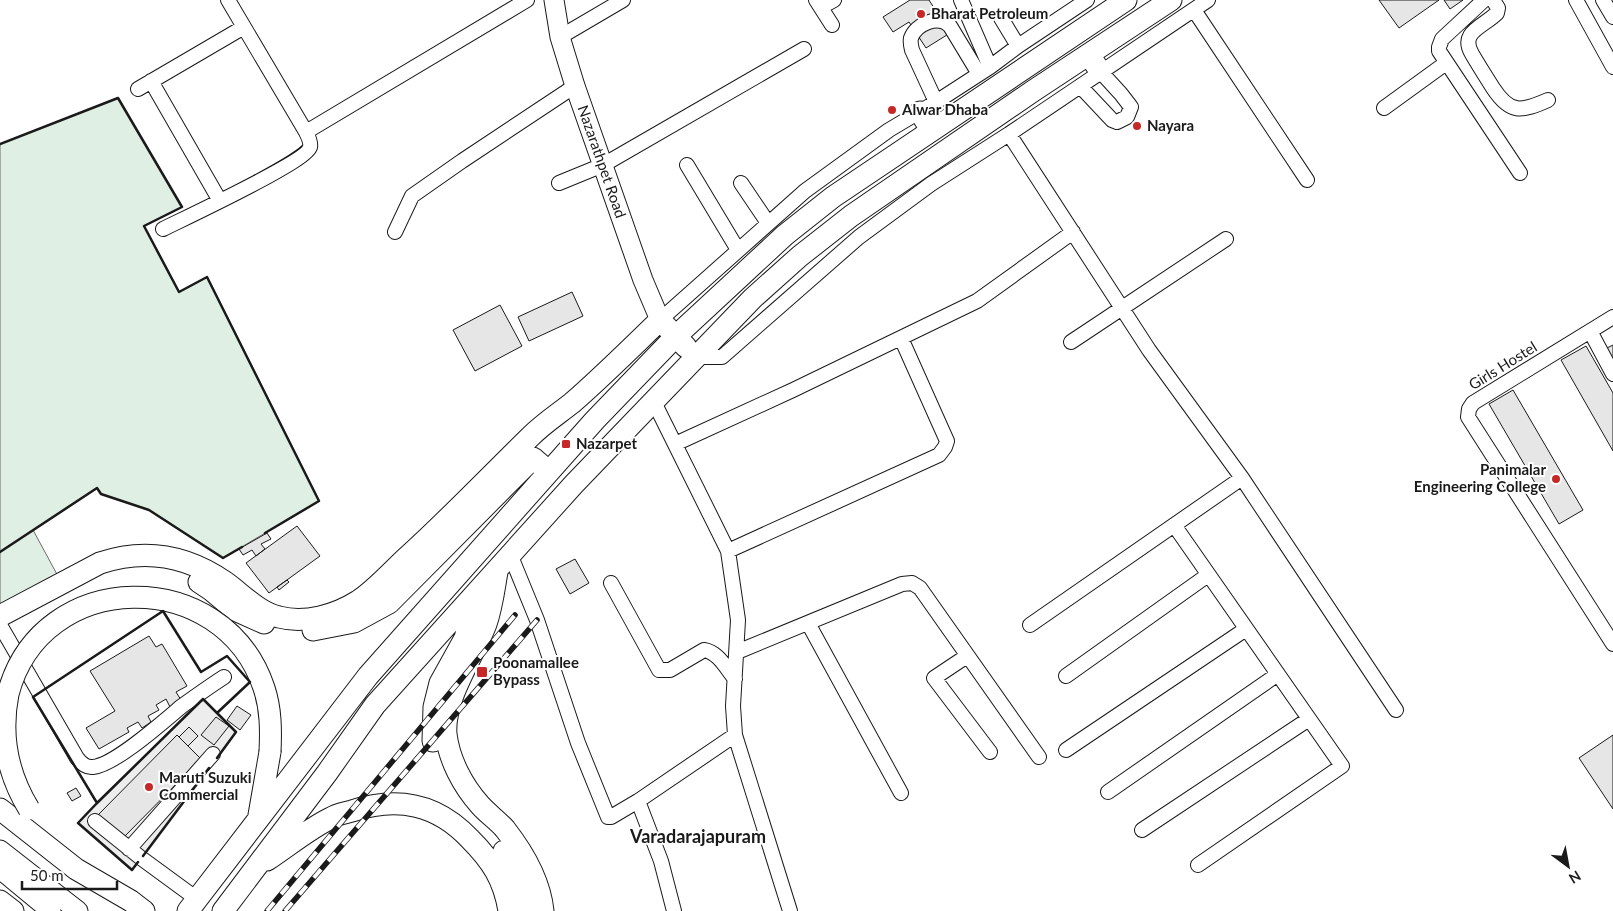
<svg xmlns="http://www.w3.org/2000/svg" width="1613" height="911" viewBox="0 0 1613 911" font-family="Lato,sans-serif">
<rect width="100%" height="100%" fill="#fff"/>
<path fill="#e0efe3" stroke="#6a6a6a" d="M 118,98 L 182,207 L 144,226 L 179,292 L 207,277 L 319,501 L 223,558 L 149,510 L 101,494 L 97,488 L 33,530 L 59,578 L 0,611 L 0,144 Z"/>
<path fill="#ededed" stroke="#6a6a6a" d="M 203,699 L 236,732 L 132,870 L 78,823 Z"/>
<path fill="#e6e6e6" stroke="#1a1a1a" d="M 910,0 L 929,0 L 950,33 L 926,48 L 909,22 L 893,32 L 883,17 Z
M 1379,0 L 1439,0 L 1399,28 Z
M 1444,0 L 1463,0 L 1450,9 Z
M 572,292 L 583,316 L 529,341 L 518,317 Z
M 500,305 L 522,346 L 475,371 L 453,330 Z
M 1613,345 L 1613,363 L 1605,349 Z
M 1586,346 L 1613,393 L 1613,451 L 1561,360 Z
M 1513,390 L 1583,510 L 1559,524 L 1489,404 Z
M 297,526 L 320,556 L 269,593 L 246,563 Z
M 267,533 L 271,539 L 261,544 L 265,549 L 256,556 L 252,550 L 243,555 L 239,549 Z
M 575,559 L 589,583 L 570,594 L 556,569 Z
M 287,580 L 289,582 L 279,590 L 277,587 Z
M 149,636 L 156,647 L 162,644 L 187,686 L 176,692 L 181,700 L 170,707 L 166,699 L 156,705 L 159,710 L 148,716 L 151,722 L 142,728 L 138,722 L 127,728 L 129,732 L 99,749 L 86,728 L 115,711 L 90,671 Z
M 237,706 L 251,715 L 240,730 L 227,720 Z
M 216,717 L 229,726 L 214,745 L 201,735 Z
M 189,727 L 198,736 L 188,746 L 179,737 Z
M 177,735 L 201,759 L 122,839 L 98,815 Z
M 1613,735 L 1613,809 L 1579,758 Z
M 76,788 L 81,796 L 72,801 L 67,793 Z"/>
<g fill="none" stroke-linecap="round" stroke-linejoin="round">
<defs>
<path id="minor" d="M 228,0 L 306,132
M 816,0 L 832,25
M 961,0 L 990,67
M 1484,0 L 1442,39 L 1439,47 L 1439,51 L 1520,173
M 1493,0 L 1498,8 L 1497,13 C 1483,27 1459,32 1472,54 C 1479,66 1486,77 1493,88 C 1510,114 1521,112 1548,100
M 1576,0 L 1613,67
M 1603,0 L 1613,17
M 821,7 L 834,0
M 1194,10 L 1307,180
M 1001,18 L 1018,46
M 560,37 L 623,0
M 151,81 L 220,201
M 1080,86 L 1112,120 L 1117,122 L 1127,117 L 1131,107 L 1121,94 L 1100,71
M 138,89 L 244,27
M 936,102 L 912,50 C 911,46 910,42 911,38 C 916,24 938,14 950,26 L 979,74
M 1384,108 L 1446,63
M 1009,134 L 1149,350 L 1242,478 L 1396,710
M 687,165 L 738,250
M 559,183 L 603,165 L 804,49
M 741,183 L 768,223
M 163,229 C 183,219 307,161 310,147 C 311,143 308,136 306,132 L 527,0
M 395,232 L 412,196 L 462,161 L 575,86
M 1613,317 L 1473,403 L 1469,409 L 1468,417 L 1613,644
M 660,320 L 805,191 L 889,130 L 936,102 L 990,67 L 1018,46 L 1087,0
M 1590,331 L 1613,374
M 1071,342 L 1226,239
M 696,357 L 722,357 L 859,237 L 931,184 L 1009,134 L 1208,0
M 654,402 L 728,551 L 738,620 L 733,706 L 735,735 L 790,911
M 675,444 L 793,390 L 977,301 L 1073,232
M 1174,525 L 1342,766 L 1198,865
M 728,551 L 939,455 L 945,447 L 947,441 L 901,338
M 510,554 L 537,620 L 578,743 L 608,817 L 611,817 L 638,801 L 735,735
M 611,583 L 659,670 L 670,670 L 704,650 C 718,652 726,668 735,679
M 808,623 L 901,793
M 0,625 L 77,758 C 81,763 86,768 93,767 C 115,765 164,721 182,706 C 196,696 210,686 224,677
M 1030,625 L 1242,478
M 737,652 L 902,584 L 912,583 L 920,588 L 1039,757
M 967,656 L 934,678 L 990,752
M 1066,676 L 1208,575
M 1066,750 L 1246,629
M 1108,792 L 1278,674
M 638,801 L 661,861 L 674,911
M 95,821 L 141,858 L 197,899
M 1142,830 L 1309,719
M 129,849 L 213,754"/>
<g id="major">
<path id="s1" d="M 554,0 L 560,37 L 575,86 L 643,280 L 660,320"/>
<path d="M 0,850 L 78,911"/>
<path d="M 0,869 L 51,911"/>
</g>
<path id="highway" d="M 1089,55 L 1100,71
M 920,112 L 931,130
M 497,572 C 494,589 492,607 486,624 C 474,656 443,699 446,734 C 449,760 463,786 480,805 C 488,814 497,820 505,829 C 523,852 540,881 543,911
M 199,582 L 211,590 L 235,610 L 264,623
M 0,616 L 100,563 C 145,548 186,555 225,582 C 242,594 258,612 279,617 C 305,624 336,615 358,601 C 373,592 393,570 406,558 C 449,519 489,477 531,436 C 543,424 558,414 572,403 C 602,377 631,348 660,320 L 686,347
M 313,630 L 354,622 L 389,603 L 533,458 L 549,472
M 433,741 L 434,707 L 440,683 L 465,638 L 476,598
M 0,809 L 76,869 L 131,901 L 144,911
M 259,815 L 270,752
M 504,851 C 515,869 523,890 527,911
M 267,860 C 287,847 310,828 331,818 C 337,814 345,813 352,811 C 398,796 437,804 470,839 C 492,861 504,880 509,911
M 0,901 L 13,911
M 188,911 L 368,676 L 595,420 L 675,337 L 785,235 L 833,197 L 1126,0
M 223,911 L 327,773 L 375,705 L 574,484 L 753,298 L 800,256 L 851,216 L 1033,91 L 1171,0"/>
</defs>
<use href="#minor" stroke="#1a1a1a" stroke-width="16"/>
<use href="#major" stroke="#1a1a1a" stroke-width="21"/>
<use href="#highway" stroke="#1a1a1a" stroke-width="23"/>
<use href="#minor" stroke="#fff" stroke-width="14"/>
<use href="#major" stroke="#fff" stroke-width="19"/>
<use href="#highway" stroke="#fff" stroke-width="21"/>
<defs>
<path id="rail" d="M 267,911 L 515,615
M 285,911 L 537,620"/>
</defs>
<use href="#rail" stroke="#1a1a1a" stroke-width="5.5"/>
<use href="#rail" stroke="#fff" stroke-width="4" stroke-dasharray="11" stroke-linecap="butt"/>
<defs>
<path id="highway-bridge" d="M 29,809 C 7,773 0,735 8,694 C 41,567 223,565 264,688 C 271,709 271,730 270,752"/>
</defs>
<use href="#highway-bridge" stroke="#1a1a1a" stroke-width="23" stroke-linecap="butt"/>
<use href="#highway-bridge" stroke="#fff" stroke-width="21"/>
<path stroke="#1a1a1a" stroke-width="2.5" d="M 0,144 L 118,98 L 182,207 L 144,226 L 179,292 L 207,277 L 319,501 L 265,533
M 0,552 L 97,488 L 101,494 L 149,510 L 223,558 L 242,547
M 163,611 L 201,672 L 227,656 L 250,682 L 217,713 L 203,699 L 97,803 L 33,697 Z
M 217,758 L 236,732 L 217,713
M 97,803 L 78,823 L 132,870 L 138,862
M 143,856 L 209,768"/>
</g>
<g fill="#c62828" stroke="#fff" stroke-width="2">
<circle cx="921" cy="14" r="5"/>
<circle cx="892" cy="110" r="5"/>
<circle cx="1137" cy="126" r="5"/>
<rect x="561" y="439" width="10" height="10" rx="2.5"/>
<circle cx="1556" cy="479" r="5"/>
<rect x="476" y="666" width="12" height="12" rx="2.5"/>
<circle cx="149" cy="787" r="5"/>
</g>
<g text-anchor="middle" stroke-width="4" stroke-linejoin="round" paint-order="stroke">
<g font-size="15" font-weight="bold" fill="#1a1a1a" stroke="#fff" text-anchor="start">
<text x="931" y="19">Bharat Petroleum</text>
<text x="902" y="115">Alwar Dhaba</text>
<text x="1147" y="131">Nayara</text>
<text x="576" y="449">Nazarpet</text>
<text x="1546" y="475" text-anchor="end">Panimalar<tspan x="1546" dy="17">Engineering College</tspan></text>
<text x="493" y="668">Poonamallee<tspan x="493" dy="17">Bypass</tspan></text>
<text x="159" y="783">Maruti Suzuki<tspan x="159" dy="17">Commercial</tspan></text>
</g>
<g font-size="15" fill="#1a1a1a" stroke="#fff">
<text dy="5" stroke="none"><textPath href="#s1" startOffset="169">Nazarathpet Road</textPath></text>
<text transform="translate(1503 366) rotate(-32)" y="5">Girls Hostel</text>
</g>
<g font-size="18" font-weight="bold" fill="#1a1a1a" stroke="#fff">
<text x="698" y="843">Varadarajapuram</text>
</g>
</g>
<g transform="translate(1568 866) rotate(148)" stroke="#ffffff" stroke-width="4" paint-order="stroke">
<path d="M0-4L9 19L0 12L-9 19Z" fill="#1a1a1a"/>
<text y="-8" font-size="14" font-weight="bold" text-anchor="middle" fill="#1a1a1a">N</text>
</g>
<path d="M22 881v8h95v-8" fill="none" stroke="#1a1a1a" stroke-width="2.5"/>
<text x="30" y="881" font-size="15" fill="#1a1a1a" stroke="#ffffff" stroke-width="4" paint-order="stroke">50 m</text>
</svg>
